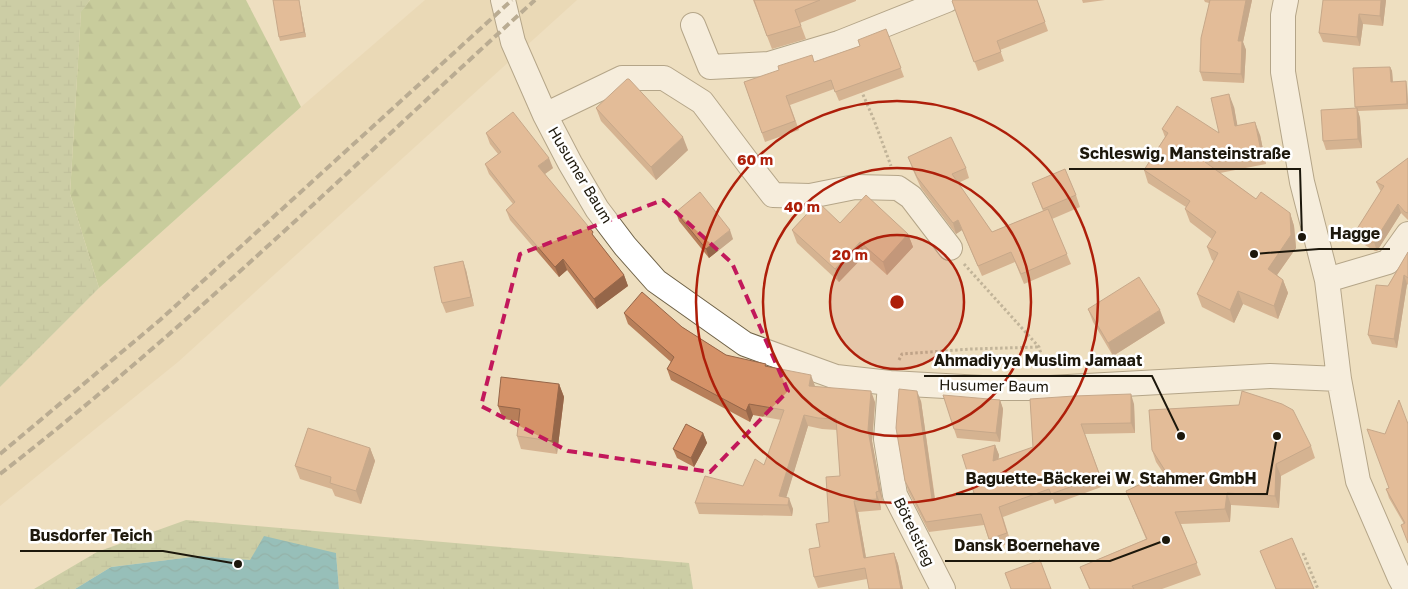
<svg xmlns="http://www.w3.org/2000/svg" width="1408" height="589" viewBox="0 0 1408 589" font-family="'Golos Text',sans-serif">
<defs>
<pattern id="forest-firs" width="22" height="20" patternUnits="userSpaceOnUse" patternTransform="scale(1.25)"><rect width="22" height="20" fill="#99b771"/><path d="M5 1l3.5 6h-7zM16 11l3.5 6h-7z" fill="#7c945b"/></pattern>
<pattern id="wetland-marsh" width="20" height="14" patternUnits="userSpaceOnUse" patternTransform="scale(1.25)"><rect width="20" height="14" fill="#a2b985"/><path d="M1 5h8M5 5V1M11 12h8M15 12V8" fill="none" stroke="#8b9e72"/></pattern>
<pattern id="water-waves" width="16" height="10" patternUnits="userSpaceOnUse" patternTransform="scale(1.25)"><rect width="16" height="10" fill="#2e9ab1"/><path d="M0 5q4-4 8 0t8 0" fill="none" stroke="#277d8e"/></pattern>
</defs>
<rect width="100%" height="100%" fill="#eedfc0"/>
<path fill="#e4d2ac" d="M 425,0 L 577,0 L 178,362 L 0,506 L 0,387 L 99,288 L 301,107 Z"/>
<path fill="url(#forest-firs)" d="M 90,0 L 246,0 L 301,107 L 99,288 L 70,194 L 81,11 Z"/>
<path fill="url(#wetland-marsh)" d="M 0,0 L 90,0 L 81,12 L 70,194 L 99,288 L 0,387 Z
M 186,520 L 689,563 L 693,589 L 339,589 L 336,553 L 251,560 L 200,556 L 111,567 L 75,589 L 34,589 L 97,552 Z"/>
<path fill="url(#water-waves)" d="M 264,536 L 336,553 L 339,589 L 75,589 L 111,567 L 200,556 L 250,560 Z"/>
<g fill="none" stroke-linecap="round" stroke-linejoin="round">
<defs>
<path id="minor" d="M 503,0 L 513,42 L 545,115 L 570,163 L 597,209 L 625,246 L 656,281 L 745,344 L 836,377 L 890,383 L 982,388 L 1050,388 L 1270,376 L 1339,379
M 1286,0 L 1283,15 L 1283,72 L 1302,182 L 1327,280 L 1339,379 L 1358,481 L 1400,578 L 1406,589
M 693,25 L 710,67 L 769,64 L 839,43 L 947,0
M 545,115 L 622,78 L 664,78 L 702,102 L 748,163 L 773,195 L 810,196 L 855,187 L 898,188 L 911,197 L 950,248
M 1327,280 L 1388,262 L 1408,234
M 890,383 L 886,439 L 895,495 L 943,589"/>
</defs>
<use href="#minor" stroke="#6e6146" stroke-width="26"/>
<path stroke="#8b816b" stroke-width="3" stroke-dasharray="2.5 2.5" stroke-linecap="butt" d="M 861,90 L 874,120 L 891,166
M 964,264 L 1039,347 L 1044,365
M 899,360 L 902,354 L 971,349 L 1039,347
M 1303,553 L 1318,589"/>
<use href="#minor" stroke="#fff" stroke-width="24"/>
<path stroke="#7a705c" stroke-width="4" stroke-dasharray="8 4" stroke-linecap="butt" d="M 0,454 L 160,320 L 512,0
M 0,474 C 188,328 359,160 535,0"/>
</g>
<path fill="#b77e59" d="M 299,0 L 306,37 L 280,41 L 279,37 Z
M 753,0 L 856,0 L 856,1 L 800,23 L 806,39 L 772,49 Z
M 1037,0 L 1048,31 L 1000,50 L 1004,61 L 978,71 L 952,1 Z
M 1082,0 L 1105,0 L 1083,3 Z
M 1204,0 L 1252,0 L 1243,42 L 1246,50 L 1244,83 L 1203,81 L 1200,72 L 1209,3 L 1205,2 Z
M 1386,0 L 1383,26 L 1363,24 L 1360,46 L 1323,42 L 1319,33 Z
M 886,29 L 904,77 L 839,101 L 834,89 L 790,105 L 799,130 L 765,142 L 744,82 L 814,62 L 860,46 Z
M 1390,67 L 1392,71 L 1393,82 L 1407,86 L 1408,109 L 1358,111 L 1360,118 L 1362,148 L 1326,150 L 1323,141 L 1356,108 L 1355,107 Z
M 1234,107 L 1237,126 L 1260,135 L 1266,164 L 1220,173 L 1256,199 L 1290,213 L 1294,226 L 1296,248 L 1277,275 L 1283,280 L 1288,293 L 1278,319 L 1243,304 L 1234,323 L 1202,307 L 1197,294 L 1214,261 L 1212,260 L 1207,247 L 1212,239 L 1190,222 L 1185,209 L 1186,207 L 1148,183 L 1144,170 L 1165,137 L 1162,129 L 1219,133 Z
M 596,108 L 688,150 L 656,180 L 601,121 Z
M 486,133 L 553,168 L 545,174 L 624,275 L 628,286 L 597,309 L 567,270 L 559,277 L 510,220 L 506,210 L 513,204 L 489,174 L 485,164 L 498,154 L 490,144 Z
M 908,157 L 966,168 L 969,178 L 958,183 L 992,232 L 1043,211 L 1032,183 L 1076,195 L 1080,207 L 1052,219 L 1071,264 L 1024,284 L 1015,262 L 982,276 L 962,230 L 956,234 L 921,188 L 912,168 Z
M 1408,158 L 1408,220 L 1401,213 L 1377,251 L 1375,251 L 1358,241 L 1355,232 L 1381,191 L 1380,190 L 1376,182 Z
M 676,212 L 733,239 L 709,258 L 679,221 Z
M 840,223 L 908,234 L 913,247 L 887,275 L 865,255 L 839,282 L 797,243 L 792,230 Z
M 1408,252 L 1408,285 L 1407,284 L 1397,348 L 1372,344 L 1368,335 L 1388,286 Z
M 466,270 L 474,306 L 446,313 L 442,303 Z
M 1088,309 L 1165,323 L 1113,356 L 1093,322 Z
M 624,313 L 682,327 L 726,355 L 767,366 L 815,387 L 875,402 L 872,441 L 883,502 L 880,503 L 881,510 L 858,512 L 866,558 L 894,553 L 898,564 L 903,589 L 869,589 L 867,579 L 818,588 L 814,577 L 820,547 L 829,522 L 840,476 L 837,430 L 822,429 L 808,426 L 786,497 L 793,509 L 792,516 L 699,514 L 695,503 L 743,486 L 764,465 L 781,420 L 753,415 L 750,422 L 671,380 L 667,369 L 671,362 L 628,324 Z
M 559,384 L 564,397 L 557,454 L 521,449 L 517,436 L 519,421 L 503,419 L 498,406 Z
M 1030,399 L 1134,404 L 1135,433 L 1085,434 L 1104,486 L 1055,504 L 1053,499 L 1003,517 L 1011,543 L 992,549 L 984,525 L 929,532 L 908,491 L 905,481 L 921,401 L 935,498 L 974,493 L 995,445 L 999,455 L 998,460 L 1033,447 Z
M 1000,400 L 1003,409 L 1000,442 L 957,438 L 954,429 Z
M 1399,400 L 1408,544 L 1404,524 L 1389,498 L 1386,489 L 1389,488 L 1385,434 Z
M 703,433 L 707,443 L 694,467 L 677,458 L 673,449 Z
M 1311,446 L 1315,458 L 1281,476 L 1279,508 L 1231,505 L 1230,522 L 1181,524 L 1201,575 L 1162,589 L 1089,589 L 1080,567 L 1146,539 L 1126,491 L 1164,474 L 1156,462 L 1152,450 Z
M 370,448 L 375,461 L 361,504 L 335,496 L 332,489 L 300,479 L 295,466 Z"/>
<path fill="#956649" d="M 299,0 L 306,37 L 304,32 Z
M 1246,0 L 1252,0 L 1243,42 L 1246,50 L 1244,83 L 1241,74 L 1238,41 Z
M 1381,0 L 1386,0 L 1383,26 L 1380,16 Z
M 1359,14 L 1363,24 L 1360,46 L 1357,37 Z
M 1390,67 L 1392,71 L 1393,87 L 1391,82 Z
M 1406,81 L 1407,86 L 1408,108 L 1407,104 Z
M 1229,94 L 1234,107 L 1240,139 L 1235,126 Z
M 1357,108 L 1360,118 L 1362,148 L 1358,139 Z
M 1255,122 L 1260,135 L 1266,164 L 1261,151 Z
M 683,137 L 688,150 L 656,180 L 651,167 Z
M 549,158 L 553,168 L 542,176 L 538,166 Z
M 1398,204 L 1401,213 L 1377,251 L 1374,242 Z
M 1290,213 L 1294,226 L 1296,248 L 1272,282 L 1268,269 Z
M 958,220 L 962,230 L 956,234 L 953,223 Z
M 730,230 L 733,239 L 709,258 L 706,249 Z
M 908,234 L 913,247 L 887,275 L 883,262 Z
M 860,242 L 865,255 L 839,282 L 835,269 Z
M 563,259 L 567,270 L 559,277 L 555,267 Z
M 463,261 L 466,270 L 474,306 L 471,297 Z
M 624,275 L 628,286 L 597,309 L 594,299 Z
M 1404,275 L 1407,284 L 1397,348 L 1394,339 Z
M 1283,280 L 1288,293 L 1278,319 L 1274,306 Z
M 1238,291 L 1243,304 L 1234,323 L 1230,310 Z
M 1160,310 L 1165,323 L 1113,356 L 1108,343 Z
M 811,375 L 815,386 L 813,397 L 809,386 Z
M 559,384 L 564,397 L 557,454 L 552,441 Z
M 871,391 L 875,402 L 872,441 L 883,502 L 879,491 L 868,430 Z
M 917,391 L 921,401 L 936,509 L 932,499 Z
M 1131,394 L 1134,404 L 1135,433 L 1131,423 Z
M 1000,400 L 1003,409 L 1000,442 L 996,433 Z
M 749,404 L 753,415 L 750,422 L 746,411 Z
M 804,415 L 808,426 L 784,505 L 779,496 Z
M 703,433 L 707,443 L 694,467 L 691,458 Z
M 995,445 L 999,455 L 997,472 L 993,461 Z
M 370,448 L 375,461 L 361,504 L 356,491 Z
M 1276,464 L 1281,476 L 1279,508 L 1275,496 Z
M 876,492 L 880,503 L 881,510 L 877,499 Z
M 1227,493 L 1231,505 L 1230,522 L 1225,509 Z
M 789,498 L 793,509 L 792,516 L 788,505 Z
M 854,501 L 858,512 L 868,569 L 864,558 Z
M 894,553 L 898,564 L 903,589 L 901,589 Z"/>
<path fill="#d59268" stroke="#956649" d="M 273,0 L 299,0 L 304,32 L 279,37 Z
M 754,0 L 820,0 L 795,10 L 801,26 L 767,36 Z
M 953,0 L 1037,0 L 1045,22 L 997,41 L 1001,52 L 974,62 L 952,1 Z
M 1210,0 L 1246,0 L 1238,41 L 1242,41 L 1241,74 L 1200,72 L 1201,38 Z
M 1323,0 L 1381,0 L 1380,16 L 1359,14 L 1357,37 L 1319,33 Z
M 886,29 L 901,68 L 835,92 L 831,80 L 786,96 L 795,121 L 762,133 L 744,82 L 779,70 L 778,66 L 812,55 L 814,62 L 860,46 L 858,40 Z
M 1390,67 L 1391,82 L 1406,81 L 1407,104 L 1355,107 L 1353,68 Z
M 627,79 L 629,79 L 683,137 L 651,167 L 596,108 Z
M 1229,94 L 1235,126 L 1255,122 L 1261,151 L 1205,162 L 1256,199 L 1261,192 L 1290,213 L 1291,235 L 1268,269 L 1283,280 L 1274,306 L 1238,291 L 1230,310 L 1197,294 L 1218,253 L 1207,247 L 1216,232 L 1185,209 L 1190,201 L 1144,170 L 1168,133 L 1162,129 L 1177,106 L 1219,133 L 1211,98 Z
M 1357,108 L 1358,139 L 1323,141 L 1321,110 Z
M 513,112 L 549,158 L 538,166 L 593,232 L 592,234 L 624,275 L 594,299 L 563,259 L 555,267 L 506,210 L 515,202 L 485,164 L 501,152 L 486,133 Z
M 951,137 L 966,168 L 952,174 L 992,232 L 1048,209 L 1067,254 L 1021,274 L 1011,252 L 978,266 L 958,220 L 953,223 L 917,177 L 908,157 Z
M 1408,158 L 1408,213 L 1405,212 L 1398,204 L 1374,242 L 1372,243 L 1355,232 L 1384,186 L 1376,182 Z
M 1065,169 L 1076,195 L 1043,209 L 1032,183 Z
M 700,192 L 730,230 L 706,249 L 676,212 Z
M 866,195 L 908,234 L 883,262 L 860,242 L 835,269 L 792,230 L 818,202 L 840,223 Z
M 1408,252 L 1408,278 L 1404,275 L 1394,339 L 1368,335 L 1376,285 L 1388,286 Z
M 463,261 L 471,297 L 442,303 L 434,267 Z
M 1139,277 L 1160,310 L 1108,343 L 1088,309 Z
M 642,292 L 682,327 L 726,355 L 766,364 L 765,366 L 811,375 L 809,386 L 871,391 L 868,430 L 879,491 L 876,492 L 877,499 L 854,501 L 864,558 L 894,553 L 901,589 L 869,589 L 865,568 L 814,577 L 809,549 L 820,547 L 816,524 L 829,522 L 826,477 L 840,476 L 836,419 L 818,418 L 804,415 L 779,496 L 789,498 L 788,505 L 695,503 L 705,476 L 743,486 L 755,459 L 764,465 L 784,410 L 749,404 L 746,411 L 667,369 L 674,357 L 624,313 Z
M 501,377 L 559,384 L 552,441 L 517,436 L 520,409 L 498,406 Z
M 899,389 L 917,391 L 932,499 L 974,493 L 962,455 L 995,445 L 993,461 L 1033,447 L 1030,399 L 1074,396 L 1131,394 L 1131,423 L 1081,424 L 1100,476 L 1051,494 L 1049,489 L 999,507 L 1007,533 L 989,539 L 981,514 L 926,522 L 905,481 L 896,428 Z
M 1242,391 L 1282,404 L 1293,410 L 1311,446 L 1276,464 L 1275,496 L 1227,493 L 1225,509 L 1175,512 L 1197,563 L 1132,586 L 1134,589 L 1090,589 L 1080,567 L 1147,539 L 1126,491 L 1166,472 L 1152,450 L 1149,410 L 1239,405 Z
M 943,395 L 1000,400 L 996,433 L 954,429 Z
M 1399,400 L 1408,424 L 1408,543 L 1401,525 L 1405,523 L 1386,489 L 1389,488 L 1367,429 L 1385,434 Z
M 686,424 L 703,433 L 691,458 L 673,449 Z
M 308,428 L 370,448 L 356,491 L 330,483 L 331,477 L 295,466 Z
M 1292,538 L 1314,589 L 1276,589 L 1260,551 Z
M 1040,560 L 1051,589 L 1011,589 L 1005,573 Z"/>
<path d="M0 0H1408V589H0ZM 663,200 L 732,263 L 788,391 L 710,472 L 568,451 L 481,406 L 520,254 Z" fill="#eedfc0" fill-opacity=".55" fill-rule="evenodd"/>
<path fill="none" stroke="#c2185b" stroke-width="4" stroke-dasharray="10 6" stroke-linejoin="round" d="M 663,200 L 732,263 L 788,391 L 710,472 L 568,451 L 481,406 L 520,254 Z"/>
<circle cx="897" cy="302" r="67" fill="#ae1f0a" fill-opacity=".12"/>
<g fill="none" stroke="#ae1f0a" stroke-width="2.5">
<circle cx="897" cy="302" r="67"/>
<circle cx="897" cy="302" r="134"/>
<circle cx="897" cy="302" r="201"/>
</g>
<g text-anchor="middle" stroke-width="5" stroke-linejoin="round" paint-order="stroke">
<g font-size="15" fill="#1d180c" stroke="#fff">
<text transform="translate(580 175) rotate(59)" y="5">Husumer Baum</text>
<text transform="translate(994 386) rotate(1)" y="5">Husumer Baum</text>
<text transform="translate(914 532) rotate(64)" y="5">Bötelstieg</text>
</g>
</g>
<circle cx="897" cy="302" r="8" fill="#ae1f0a" stroke="#fff" stroke-width="2.5"/>
<g font-size="15" text-anchor="middle" font-weight="bold" fill="#ae1f0a" stroke="#fff" stroke-width="5" stroke-linejoin="round" paint-order="stroke">
<text x="755" y="165">60 m</text>
<text x="802" y="212">40 m</text>
<text x="850" y="260">20 m</text>
</g>
<path fill="none" stroke="#1d180c" stroke-width="2" d="M1302 237L1300 169H1069M1254 254L1319 249H1390M1181 436L1152 376H924M1277 436L1267 494H956M238 564L163 551H20M1166 540L1110 561H945"/>
<g fill="#1d180c" stroke="#fff" stroke-width="2">
<circle cx="1302" cy="237" r="5"/>
<circle cx="1254" cy="254" r="5"/>
<circle cx="1181" cy="436" r="5"/>
<circle cx="1277" cy="436" r="5"/>
<circle cx="238" cy="564" r="5"/>
<circle cx="1166" cy="540" r="5"/>
</g>
<g font-size="16" text-anchor="middle" font-weight="bold" fill="#1d180c" stroke="#fff" stroke-width="5" stroke-linejoin="round" paint-order="stroke">
<text x="1185" y="159">Schleswig, Mansteinstraße</text>
<text x="1355" y="239">Hagge</text>
<text x="1038" y="366">Ahmadiyya Muslim Jamaat</text>
<text x="1111" y="484">Baguette-Bäckerei W. Stahmer GmbH</text>
<text x="91" y="541">Busdorfer Teich</text>
<text x="1027" y="551">Dansk Boernehave</text>
</g>
</svg>
